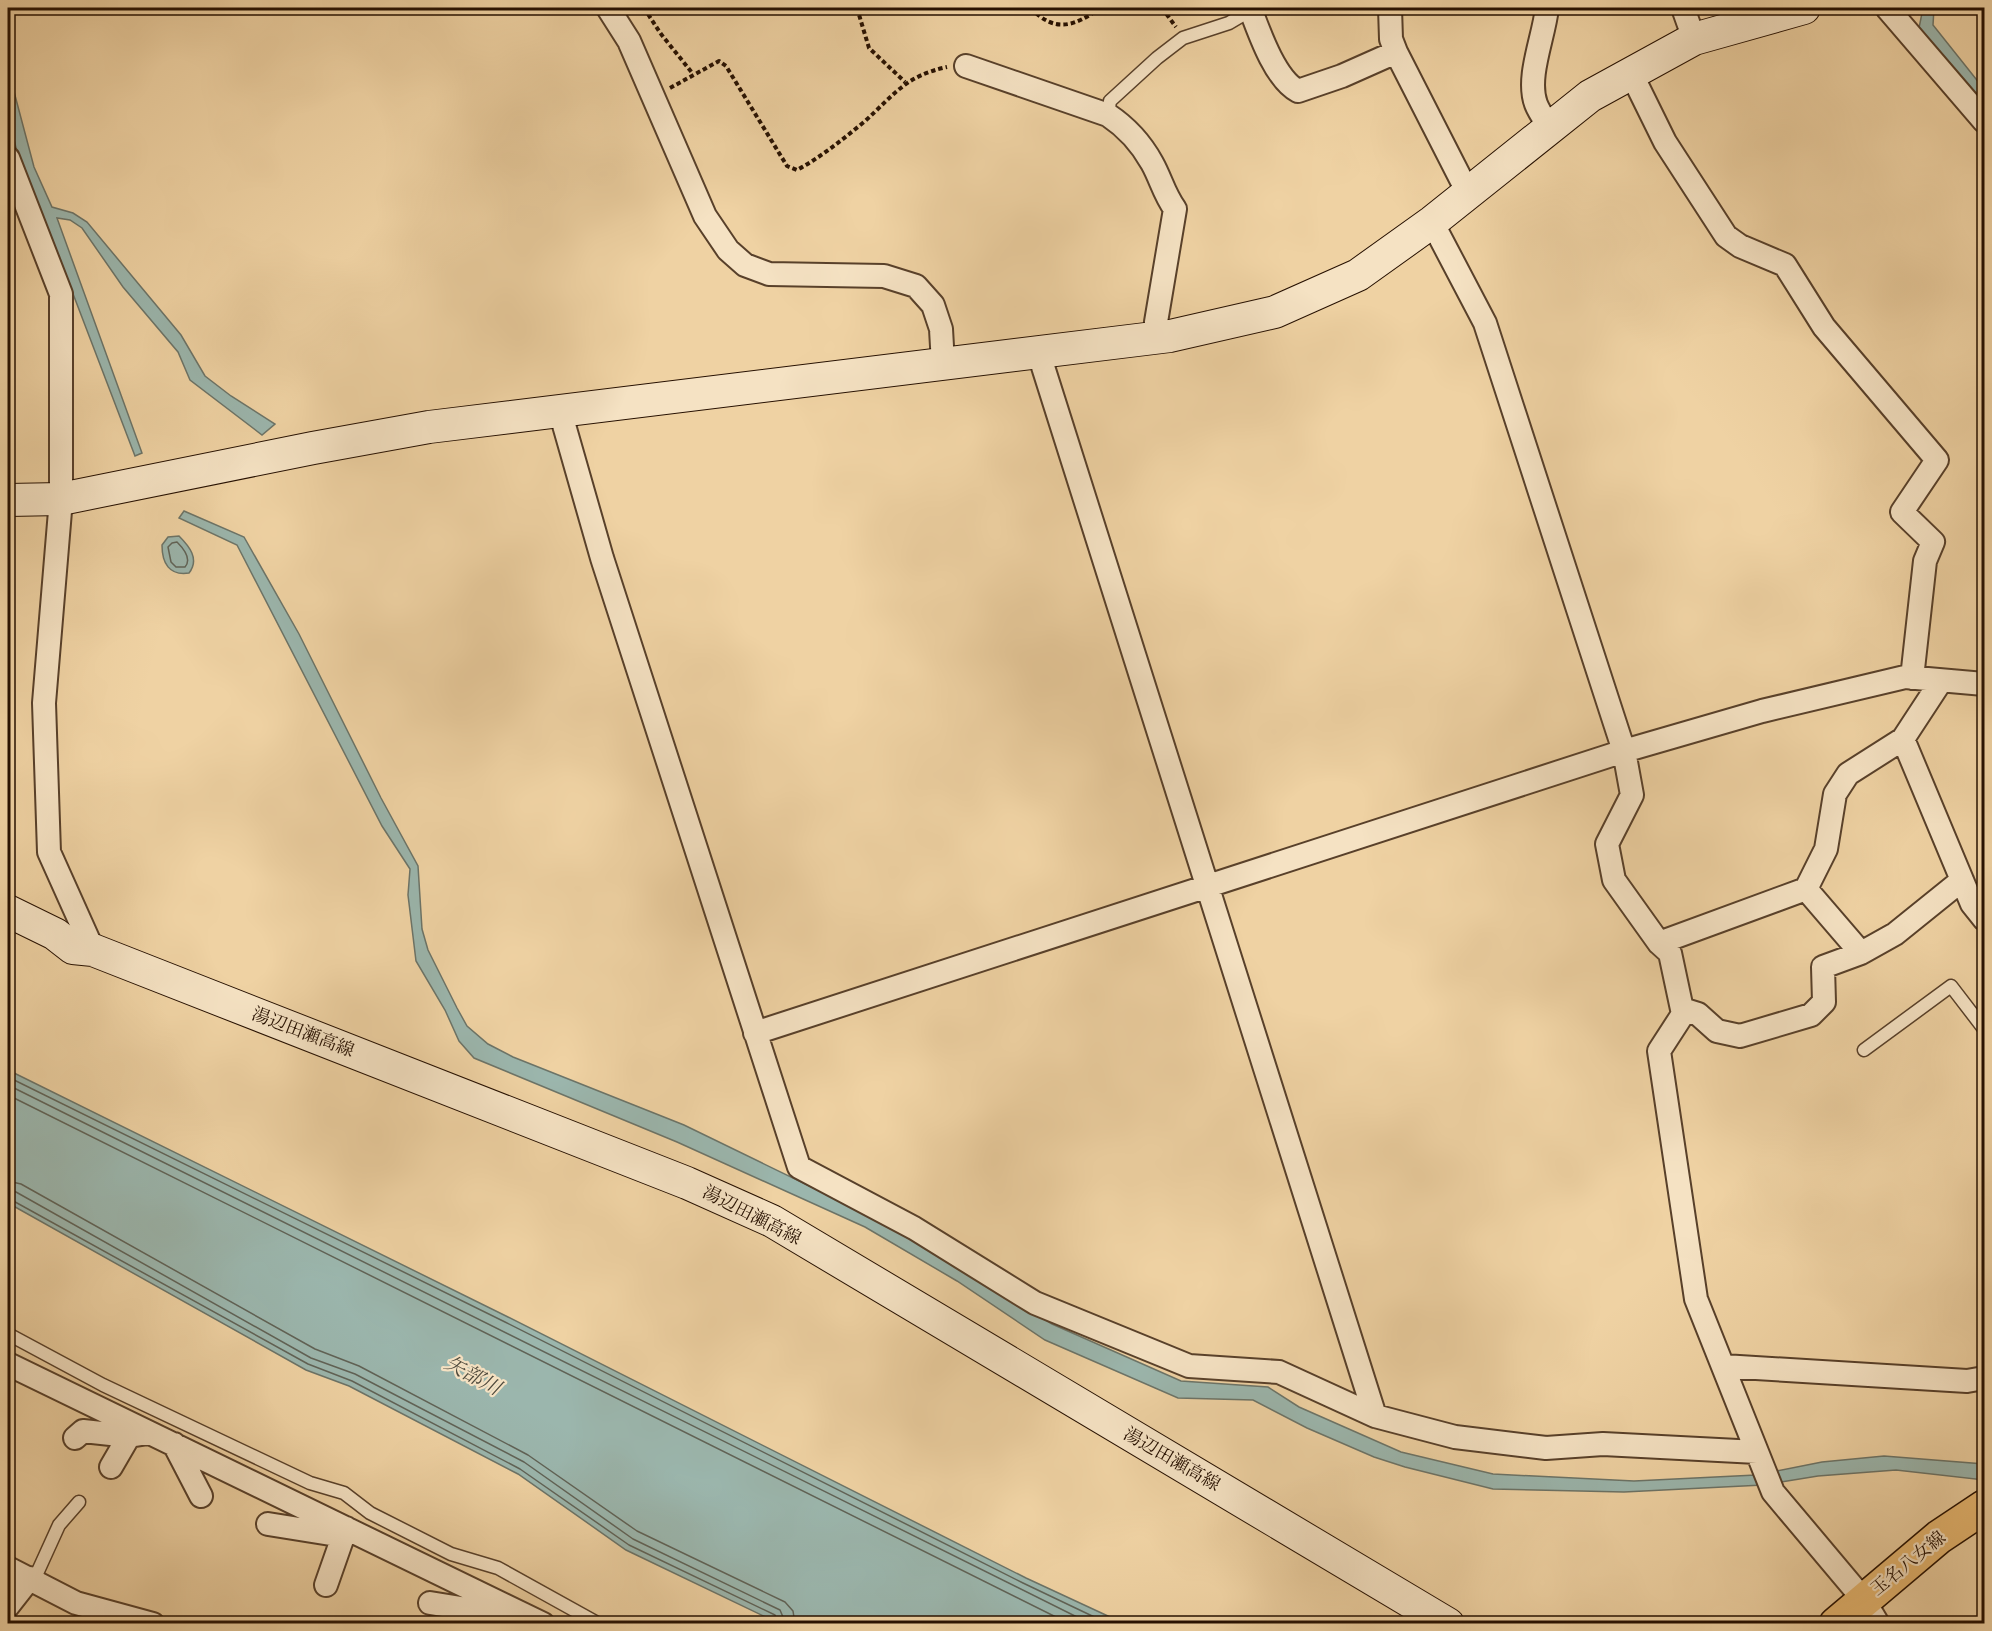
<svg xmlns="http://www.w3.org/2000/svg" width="1992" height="1631" viewBox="0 0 1992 1631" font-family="Vollkorn,'Noto Serif JP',serif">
<rect width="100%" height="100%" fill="#efd2a3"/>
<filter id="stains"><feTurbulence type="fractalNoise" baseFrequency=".00333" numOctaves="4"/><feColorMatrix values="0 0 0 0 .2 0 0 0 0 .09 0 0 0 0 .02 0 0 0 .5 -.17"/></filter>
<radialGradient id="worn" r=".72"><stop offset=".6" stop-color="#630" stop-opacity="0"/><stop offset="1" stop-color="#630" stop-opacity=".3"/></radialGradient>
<path fill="#9bb6ad" stroke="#6c7468" stroke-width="1.5" d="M 1923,8 L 1934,8 L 1933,25 L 1984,89 L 1984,106 L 1919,28 Z
M 8,69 L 34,167 L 52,207 L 73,213 L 87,222 L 181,335 L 205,376 L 231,396 L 275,424 L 262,435 L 190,380 L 178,352 L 123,287 L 82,228 L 70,220 L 57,218 L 142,453 L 135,456 L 49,231 L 21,167 L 8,117 Z
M 184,511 L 244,537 L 299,634 L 381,798 L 418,866 L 422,929 L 428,950 L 457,1008 L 467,1026 L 488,1044 L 513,1057 L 684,1125 L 873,1217 L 1052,1324 L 1181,1381 L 1268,1387 L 1299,1407 L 1401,1452 L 1493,1474 L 1634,1481 L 1756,1475 L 1822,1462 L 1884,1456 L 1984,1464 L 1984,1480 L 1896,1470 L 1818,1476 L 1763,1485 L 1624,1492 L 1493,1489 L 1405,1467 L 1374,1457 L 1307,1428 L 1253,1400 L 1178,1398 L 1045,1340 L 957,1281 L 865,1227 L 677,1142 L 474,1058 L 459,1041 L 445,1010 L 416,961 L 408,895 L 410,869 L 382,826 L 237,545 L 179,518 Z
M 179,536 C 189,546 200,559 189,573 C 169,576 162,563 162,545 L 168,537 Z
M 8,1070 L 508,1317 L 1026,1578 L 1123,1623 L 778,1623 L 626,1550 L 518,1474 L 349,1386 L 306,1370 L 8,1203 Z"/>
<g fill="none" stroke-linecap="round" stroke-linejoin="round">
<path stroke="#606357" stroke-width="1.5" d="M 177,542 C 184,549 192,559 185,567 L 176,567 L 171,562 L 168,547 L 172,543 Z
M 8,1077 L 505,1322 L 1023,1583 L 1109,1624
M 8,1085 L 1091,1624
M 8,1095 L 1070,1624
M 8,1181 L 21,1184 L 315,1349 L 359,1366 L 528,1455 L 637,1531 L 785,1602 L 793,1611 L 795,1624
M 8,1190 L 16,1192 L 311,1358 L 355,1374 L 524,1462 L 633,1539 L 780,1610 L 786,1624
M 8,1198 L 308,1364 L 352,1381 L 520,1469 L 629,1545 L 775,1615 L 779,1624"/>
<defs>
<path id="lane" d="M 1108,115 L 1110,101 L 1157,58 L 1183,38 L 1229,23 L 1251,10
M 1864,1050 L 1951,986 L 1984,1029
M 8,1334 L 103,1385 L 310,1483 L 344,1493 L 370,1513 L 451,1554 L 498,1568 L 599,1624
M 34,1580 L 59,1525 L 79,1502"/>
<path id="street" d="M 608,8 L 629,41 L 705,216 L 728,250 L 745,265 L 769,274 L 884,276 L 916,286 L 933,305 L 941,329 L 943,364
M 1250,8 C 1259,32 1275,79 1298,91 L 1342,76 L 1396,52
M 1390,8 L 1391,39 L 1396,52 L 1468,193
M 1547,8 C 1544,37 1526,77 1536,104 C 1539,112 1545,120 1550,128
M 1683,8 L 1694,39
M 1887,8 L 1984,121
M 966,66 L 1108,115 C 1126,127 1141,143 1152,163 C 1161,179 1164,194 1175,209 L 1156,322
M 1631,73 L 1665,142 L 1726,236 L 1740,246 L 1785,265 L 1824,327 L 1937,460 L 1902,512 L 1933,542 L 1925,561 L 1912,678
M 8,158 L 61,294 L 61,499 L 44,703 L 49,852 L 93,950
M 1432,222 L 1485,323 L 1624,751 L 1632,795 L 1607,844 L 1614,880 L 1659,943 L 1670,953 L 1683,1014 L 1659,1051 L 1696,1299 L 1773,1492 L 1863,1599 L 1878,1624
M 1039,354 L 1375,1416
M 560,411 L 602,558 L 799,1167 L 914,1228 L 1035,1303 L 1189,1366 L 1279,1372 L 1375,1416 L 1455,1437 L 1546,1448 L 1603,1444 L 1757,1452
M 1903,739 L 1972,904 L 1984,919
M 1806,889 L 1861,953
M 1659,943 L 1806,889 L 1826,849 L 1835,794 L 1848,774 L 1903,739 L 1941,681
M 1682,1009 L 1698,1014 L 1717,1031 L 1740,1036 L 1811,1015 L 1824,1002 L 1823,967 L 1861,953 L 1895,934 L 1962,880
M 755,1033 L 1624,751 L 1762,711 L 1905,677 L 1984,684
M 8,1364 L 543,1624
M 1723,1366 L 1967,1381 L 1984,1378
M 75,1438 L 83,1431 L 129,1436 L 148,1433
M 174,1444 L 201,1496
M 111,1467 L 129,1436
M 268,1524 L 343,1536
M 8,1568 L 76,1603 L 153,1624
M 326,1585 L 346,1528
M 430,1603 L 498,1614 L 509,1613
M 8,1606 L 30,1578"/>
<path id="secondary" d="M 8,500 L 61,499 L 313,448 L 429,427 L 1170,336 L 1275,312 L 1358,275 L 1432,222 L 1590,96 L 1694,39 L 1804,8
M 8,911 L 55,934 L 73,948 L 93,950 L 687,1183 L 772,1221 L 1448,1624"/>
<path id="primary" d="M 1836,1624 L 1939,1537 L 1984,1507"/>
</defs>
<use href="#lane" stroke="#58402a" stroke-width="15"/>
<use href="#street" stroke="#58402a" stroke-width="26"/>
<use href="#secondary" stroke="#261001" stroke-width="34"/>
<use href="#primary" stroke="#261001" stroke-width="36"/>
<path stroke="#261001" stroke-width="4" stroke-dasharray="4.5 3" stroke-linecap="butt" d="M 644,8 L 661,34 L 693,74
M 857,8 L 869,48 L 905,82
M 1031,8 C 1054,33 1074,27 1100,8
M 1162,8 L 1176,27
M 670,88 L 719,61 L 726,66 L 787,166 L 797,170 C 821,157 842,140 864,122 C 894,95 905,76 947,67"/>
<use href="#lane" stroke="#f5e2c3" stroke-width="12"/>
<use href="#street" stroke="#f5e2c3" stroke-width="22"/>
<use href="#secondary" stroke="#f5e2c3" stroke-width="32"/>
<use href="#primary" stroke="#e8b972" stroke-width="33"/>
</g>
<g text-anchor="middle" stroke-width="4.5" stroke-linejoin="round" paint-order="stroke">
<g font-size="18" fill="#261001" stroke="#f5e2c3">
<text transform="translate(303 1032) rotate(21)" y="6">湯辺田瀬高線</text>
<text transform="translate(752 1215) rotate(27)" y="6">湯辺田瀬高線</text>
<text transform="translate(1172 1459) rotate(30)" y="6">湯辺田瀬高線</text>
<text transform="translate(1908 1563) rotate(-39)" y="6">玉名八女線</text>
</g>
<g font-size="20" font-style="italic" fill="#4f4a3d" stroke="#f5e2c3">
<text transform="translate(473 1375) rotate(28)" y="7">矢部川</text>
</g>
</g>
<rect width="1992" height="1631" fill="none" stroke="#efd2a3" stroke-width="30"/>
<rect x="9" y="9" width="1974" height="1613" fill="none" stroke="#261001" stroke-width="3"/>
<rect x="15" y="15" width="1962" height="1601" fill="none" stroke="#261001" stroke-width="1.5"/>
<rect width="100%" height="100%" filter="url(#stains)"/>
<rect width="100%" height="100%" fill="url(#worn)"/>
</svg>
